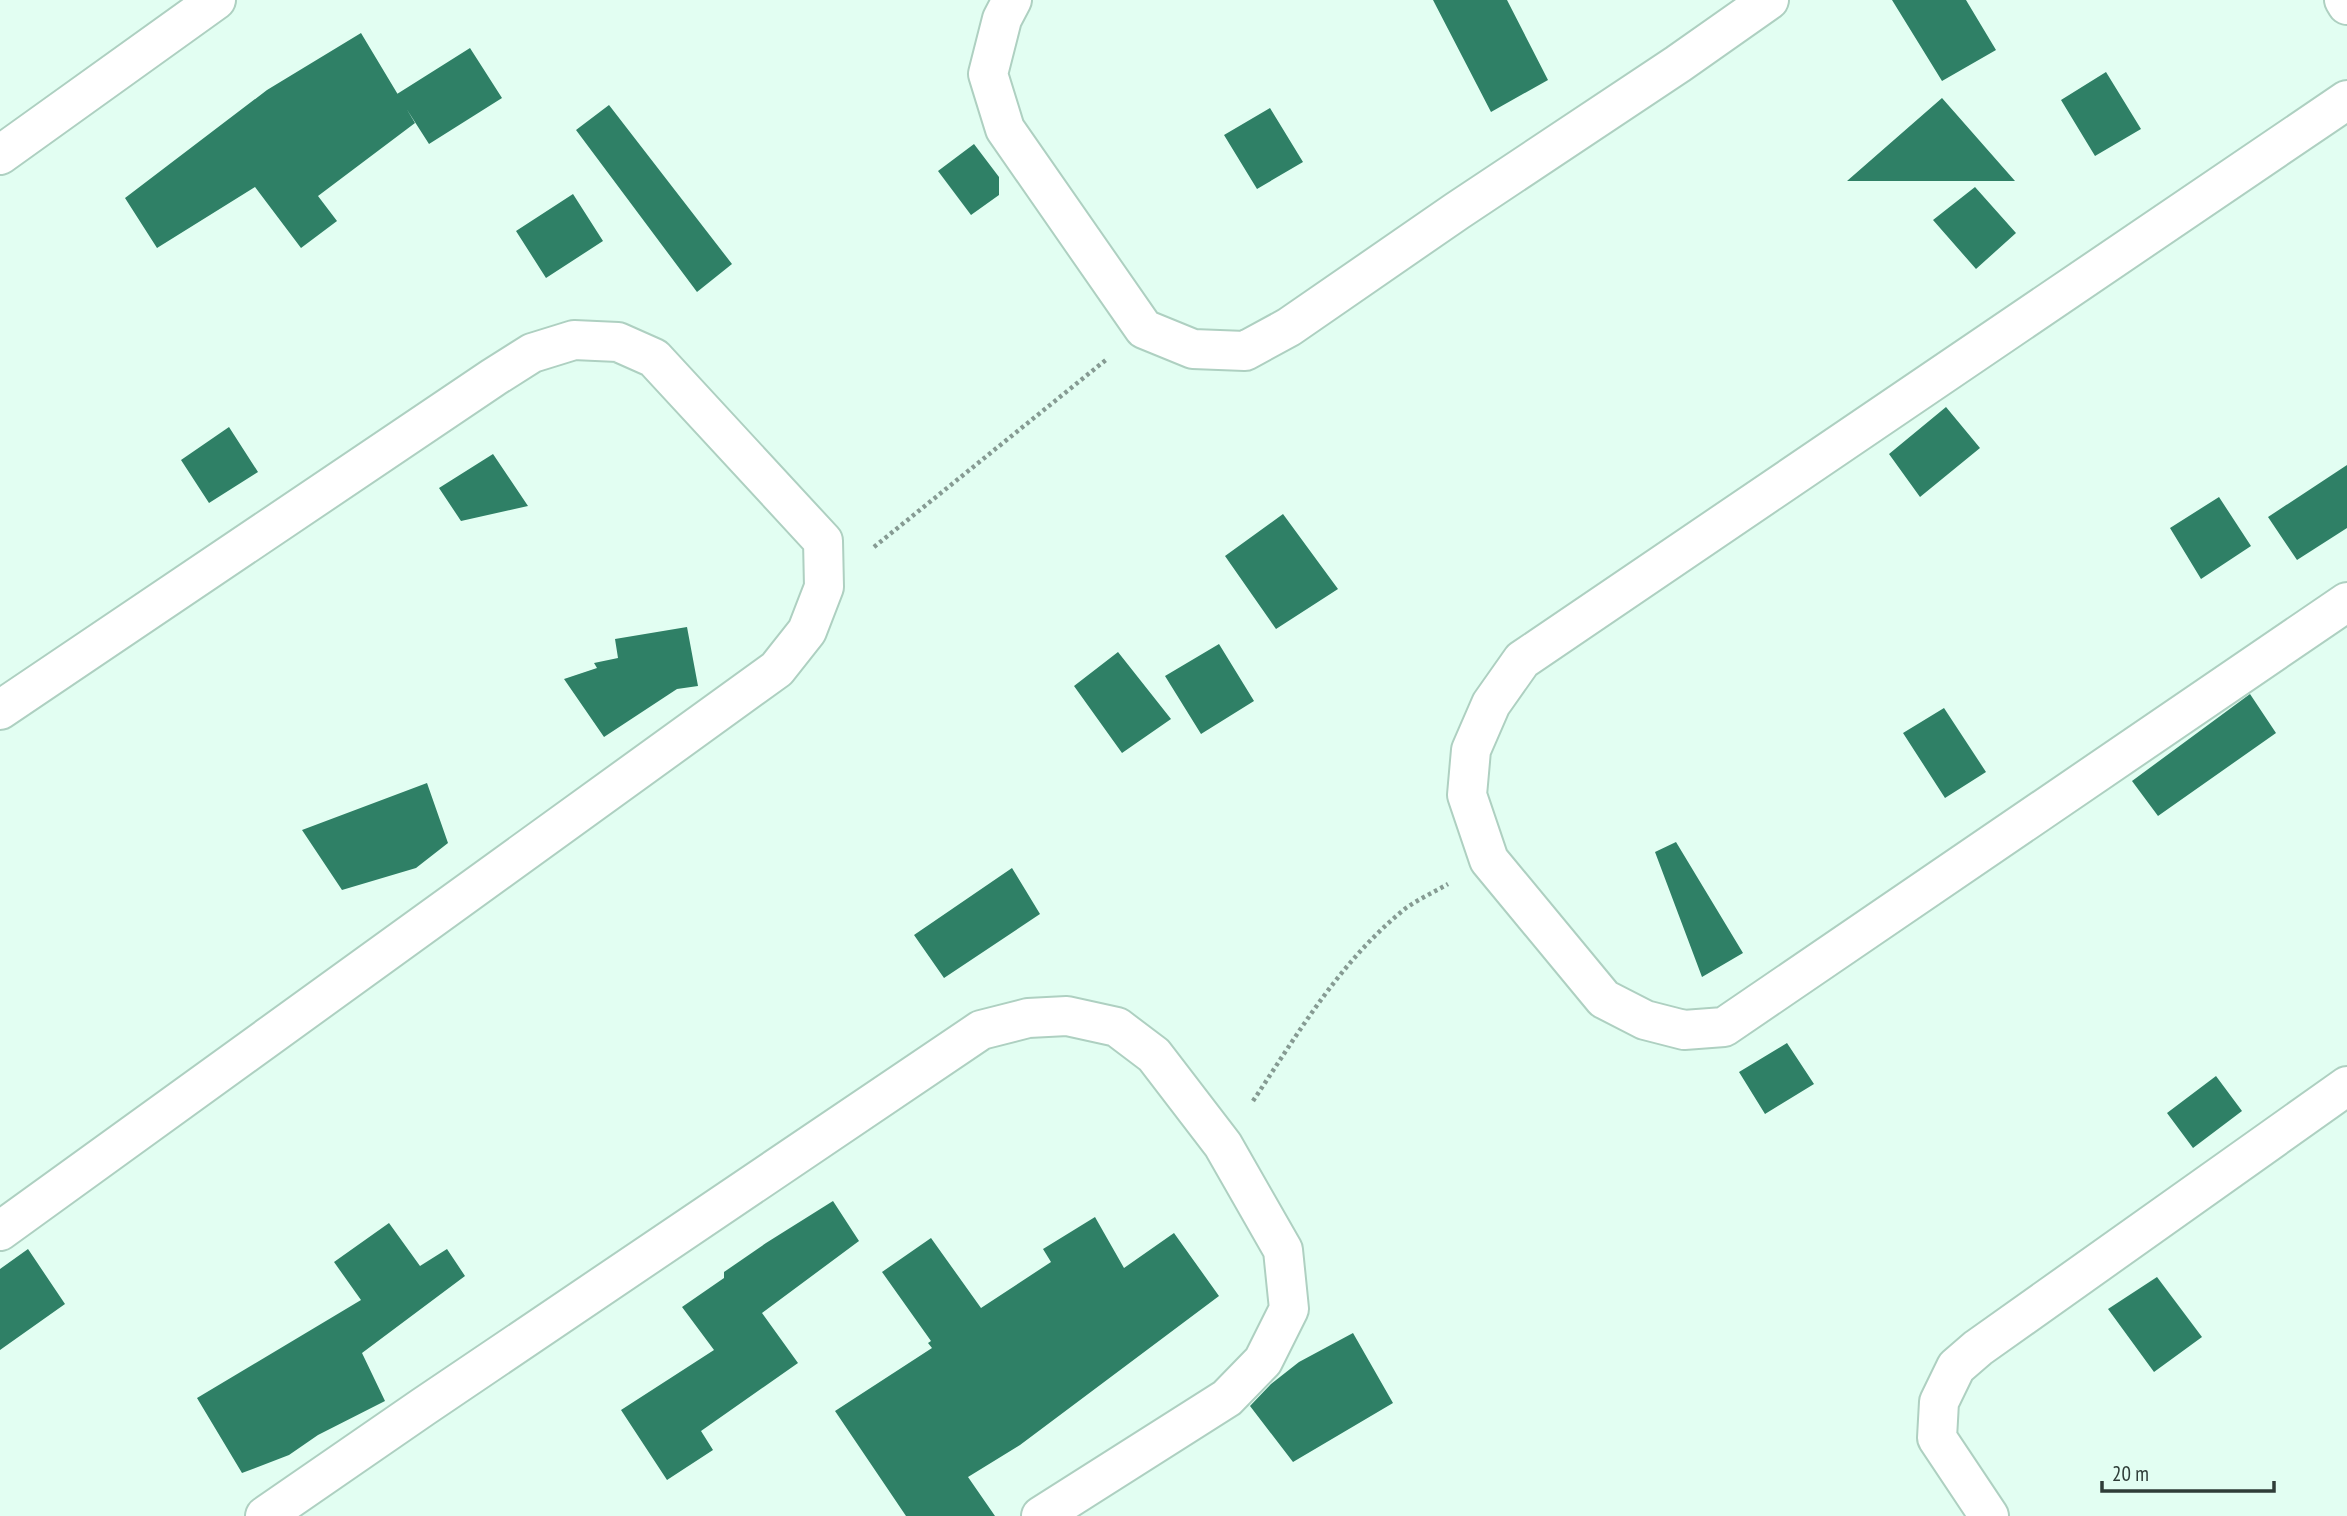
<svg xmlns="http://www.w3.org/2000/svg" width="2347" height="1516" viewBox="0 0 2347 1516" font-family="'PT Sans Narrow',sans-serif">
<rect width="100%" height="100%" fill="#e2fef2"/>
<path fill="#2f8066" d="M 1433,0 L 1507,0 L 1548,80 L 1491,112 Z
M 1892,0 L 1966,0 L 1996,50 L 1942,81 Z
M 361,33 L 415,123 L 318,196 L 337,221 L 301,248 L 255,187 L 157,248 L 125,198 L 267,90 Z
M 470,48 L 502,98 L 429,144 L 397,94 Z
M 2106,72 L 2141,129 L 2095,156 L 2061,100 Z
M 1942,98 L 2015,181 L 1847,181 Z
M 609,105 L 732,264 L 697,292 L 576,130 Z
M 1270,108 L 1303,162 L 1257,189 L 1224,135 Z
M 974,144 L 999,177 L 999,195 L 971,215 L 938,171 Z
M 1975,187 L 2016,233 L 1976,269 L 1933,220 Z
M 573,194 L 603,241 L 546,278 L 516,231 Z
M 1946,407 L 1980,448 L 1920,497 L 1889,454 Z
M 229,427 L 258,472 L 209,503 L 181,460 Z
M 493,454 L 528,506 L 461,521 L 439,488 Z
M 2347,465 L 2347,528 L 2297,560 L 2268,517 Z
M 2219,497 L 2251,546 L 2201,579 L 2170,528 Z
M 1283,514 L 1338,589 L 1276,629 L 1225,556 Z
M 687,627 L 698,686 L 677,689 L 604,737 L 564,679 L 597,668 L 594,663 L 618,658 L 615,639 Z
M 1219,644 L 1254,701 L 1201,734 L 1165,676 Z
M 1118,652 L 1171,719 L 1122,753 L 1074,686 Z
M 2250,694 L 2276,733 L 2158,816 L 2132,781 Z
M 1944,708 L 1986,772 L 1945,798 L 1903,733 Z
M 427,783 L 448,843 L 416,868 L 342,890 L 302,830 Z
M 1676,842 L 1743,953 L 1702,977 L 1655,852 Z
M 1012,868 L 1040,914 L 944,978 L 914,935 Z
M 1787,1043 L 1814,1084 L 1765,1114 L 1739,1072 Z
M 2216,1076 L 2242,1111 L 2193,1148 L 2167,1113 Z
M 833,1201 L 859,1241 L 762,1313 L 798,1363 L 701,1431 L 713,1450 L 667,1480 L 621,1410 L 714,1350 L 682,1307 L 724,1278 L 724,1272 L 766,1243 Z
M 1095,1217 L 1124,1268 L 1174,1233 L 1219,1296 L 1020,1445 L 968,1477 L 995,1516 L 906,1516 L 835,1411 L 932,1348 L 928,1343 L 931,1341 L 882,1272 L 931,1238 L 981,1308 L 1051,1262 L 1043,1249 Z
M 389,1223 L 420,1266 L 447,1249 L 465,1276 L 362,1353 L 385,1401 L 318,1435 L 289,1455 L 242,1473 L 197,1398 L 361,1300 L 334,1262 Z
M 28,1249 L 65,1304 L 0,1350 L 0,1269 Z
M 2157,1277 L 2202,1337 L 2154,1372 L 2108,1309 Z
M 1353,1333 L 1393,1403 L 1293,1462 L 1250,1406 L 1271,1384 L 1299,1362 Z"/>
<g fill="none" stroke-linecap="round" stroke-linejoin="round">
<defs>
<path id="minor" d="M 1012,0 L 1002,19 L 988,74 L 1005,129 L 1144,329 L 1193,349 L 1245,351 L 1289,327 L 1457,211 L 1678,64 L 1769,0
M 2344,0 L 2347,5
M 2347,100 L 1522,660 L 1491,704 L 1471,750 L 1467,795 L 1489,860 L 1604,999 L 1645,1020 L 1684,1030 L 1724,1027 L 2347,602
M 0,155 L 216,0
M 0,710 L 494,377 L 532,353 L 574,340 L 618,342 L 654,358 L 823,541 L 824,587 L 807,631 L 777,669 L 0,1231
M 265,1516 L 423,1407 L 981,1030 L 1028,1018 L 1067,1016 L 1117,1027 L 1154,1055 L 1223,1145 L 1283,1250 L 1289,1309 L 1263,1361 L 1227,1398 L 1041,1516
M 1989,1516 L 1937,1438 L 1939,1402 L 1956,1367 L 1978,1348 L 2347,1086"/>
</defs>
<use href="#minor" stroke="#aed0c1" stroke-width="42"/>
<path stroke="#869b93" stroke-width="4.5" stroke-dasharray="3.5 3.5" stroke-linecap="butt" d="M 874,547 L 1107,359
M 1253,1101 C 1299,1032 1340,961 1406,908 C 1419,899 1434,892 1448,884"/>
<use href="#minor" stroke="#fff" stroke-width="38"/>
</g>
<path d="M2102 1481v10h172v-10" fill="none" stroke="#2f3d38" stroke-width="3.5"/>
<text x="2112" y="1481" font-size="21" fill="#2f3d38" stroke="#e2fef2" stroke-width="5" paint-order="stroke">20 m</text>
</svg>
